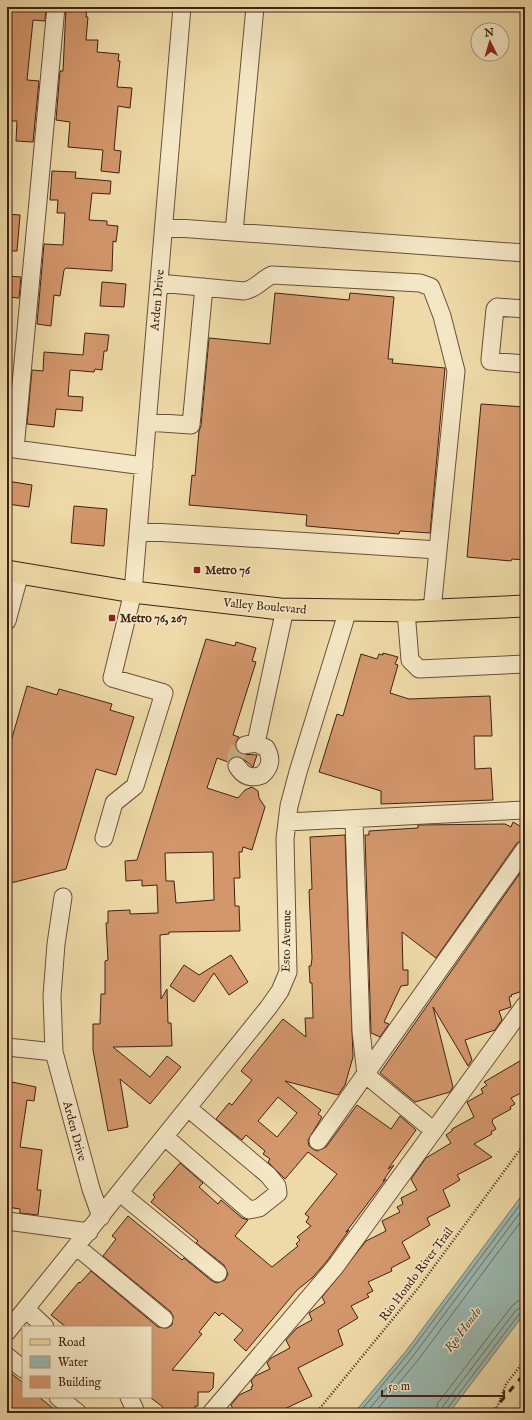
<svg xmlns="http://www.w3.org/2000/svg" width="532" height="1420" viewBox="0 0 532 1420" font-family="'IM FELL English',serif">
<rect width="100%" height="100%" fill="#eedaa8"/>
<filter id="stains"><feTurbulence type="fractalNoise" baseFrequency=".005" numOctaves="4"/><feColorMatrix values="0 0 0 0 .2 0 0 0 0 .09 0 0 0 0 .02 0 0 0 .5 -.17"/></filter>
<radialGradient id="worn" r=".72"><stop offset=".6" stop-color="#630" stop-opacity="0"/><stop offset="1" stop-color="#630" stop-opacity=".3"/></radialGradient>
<path fill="#9bb9b0" stroke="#777c72" d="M 525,1191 L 525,1313 L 449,1413 L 354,1413 L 406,1351 Z"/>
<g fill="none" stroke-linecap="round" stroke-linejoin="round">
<path stroke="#6e6d62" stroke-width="1" d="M 359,1413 L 409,1353 L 525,1198
M 366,1413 L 413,1356 L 525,1206
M 374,1413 L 418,1360 L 525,1216
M 435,1413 L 438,1403 L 512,1306 L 518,1301 L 525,1300
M 441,1413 L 443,1406 L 516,1310 L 525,1306
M 446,1413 L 447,1409 L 520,1313 L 525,1311"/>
</g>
<path fill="#d4976c" stroke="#402115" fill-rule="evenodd" d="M 7,7 L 46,7 L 45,21 L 33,20 L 27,80 L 39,81 L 33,142 L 16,141 L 17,121 L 7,121 Z
M 66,7 L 87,7 L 86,17 L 88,17 L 86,40 L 98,40 L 97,52 L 119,54 L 118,61 L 120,61 L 117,87 L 132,88 L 130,108 L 118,106 L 114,150 L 121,151 L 119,173 L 101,171 L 103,150 L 68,147 L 70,122 L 56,120 L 60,71 L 63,71 Z
M 52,171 L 76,172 L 75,178 L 111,181 L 110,194 L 92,193 L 89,220 L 107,221 L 107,225 L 118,226 L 116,242 L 113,241 L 112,271 L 66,268 L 64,270 L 60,296 L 54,295 L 51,326 L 37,324 L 44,244 L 63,245 L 65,213 L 57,213 L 58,200 L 50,200 Z
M 7,214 L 20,215 L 17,251 L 7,251 Z
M 7,276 L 21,277 L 19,298 L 7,297 Z
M 102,282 L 126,284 L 124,307 L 100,306 Z
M 275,293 L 349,300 L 350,293 L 394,297 L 388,359 L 393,359 L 392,363 L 445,368 L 430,533 L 400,531 L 399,534 L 306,526 L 307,515 L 189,505 L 192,475 L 195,476 L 199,431 L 201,426 L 209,338 L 270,344 Z
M 85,333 L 109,335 L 107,351 L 104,351 L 102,370 L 95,369 L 94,372 L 70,370 L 68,396 L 83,397 L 82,411 L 56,409 L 54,427 L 27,424 L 32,370 L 43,371 L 44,352 L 83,355 Z
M 481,404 L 525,407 L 525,560 L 512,559 L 511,561 L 467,557 Z
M 7,481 L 32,485 L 29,507 L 7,504 Z
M 74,506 L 107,509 L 104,546 L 71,543 Z
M 206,639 L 235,646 L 236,642 L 256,648 L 252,661 L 256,662 L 233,735 L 239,737 L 236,742 L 238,752 L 242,754 L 257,755 L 253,767 L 241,757 L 232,758 L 228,762 L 217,758 L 207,788 L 238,798 L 245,790 L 252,787 L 258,791 L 259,798 L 265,807 L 252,850 L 243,847 L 242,852 L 239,852 L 240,878 L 234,878 L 235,906 L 239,906 L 240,931 L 169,932 L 169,934 L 160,935 L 161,999 L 167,989 L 168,1023 L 171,1023 L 172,1046 L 113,1047 L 150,1077 L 167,1056 L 181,1067 L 150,1104 L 120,1079 L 128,1127 L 108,1131 L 93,1050 L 93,1024 L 100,1024 L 101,994 L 105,994 L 105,961 L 108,960 L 106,923 L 108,923 L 108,911 L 130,910 L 130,914 L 158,913 L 157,885 L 142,886 L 142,880 L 126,881 L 125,861 L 137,860 ZM 213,852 L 214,900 L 176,903 L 174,881 L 166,881 L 165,853 Z
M 383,653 L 398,657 L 395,664 L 398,665 L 390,693 L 409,699 L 490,696 L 492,736 L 474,736 L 475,769 L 491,768 L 493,800 L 381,804 L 381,791 L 319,772 L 337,714 L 343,716 L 361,654 L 377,659 L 379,654 L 383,655 Z
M 27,686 L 57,695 L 59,689 L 112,704 L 110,710 L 134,717 L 116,775 L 96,769 L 66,869 L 7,884 L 7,755 Z
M 513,822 L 525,829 L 525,839 L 517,843 L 436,958 L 402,932 L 403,970 L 408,970 L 408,985 L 401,986 L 384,1022 L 389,1024 L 380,1037 L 371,1033 L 365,835 L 369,835 L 369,831 L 418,828 L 418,825 L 505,824 L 511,827 Z
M 345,835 L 353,1057 L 345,1085 L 338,1095 L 285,1081 L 321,1110 L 318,1114 L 322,1117 L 308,1140 L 309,1146 L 313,1149 L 317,1151 L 326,1147 L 357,1105 L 391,1129 L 400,1116 L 416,1130 L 388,1169 L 394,1165 L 383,1181 L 386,1179 L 346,1232 L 349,1230 L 327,1261 L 312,1278 L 297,1290 L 246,1351 L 234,1340 L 243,1330 L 222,1313 L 219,1316 L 215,1312 L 199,1332 L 202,1334 L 172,1370 L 214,1373 L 213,1388 L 209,1392 L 198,1392 L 198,1406 L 195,1406 L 195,1411 L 185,1410 L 185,1413 L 162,1413 L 163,1407 L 151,1398 L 151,1327 L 66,1327 L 51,1315 L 79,1282 L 80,1283 L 91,1271 L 158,1327 L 167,1328 L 172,1325 L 173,1316 L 170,1311 L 103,1256 L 116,1239 L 112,1236 L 128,1216 L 182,1260 L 184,1258 L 212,1281 L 217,1283 L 225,1280 L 228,1274 L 224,1265 L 196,1243 L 198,1241 L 151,1202 L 155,1197 L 153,1195 L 180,1163 L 203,1183 L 199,1187 L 218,1204 L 221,1200 L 242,1218 L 248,1220 L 235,1236 L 272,1267 L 298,1246 L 296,1244 L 300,1240 L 297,1237 L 311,1226 L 306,1222 L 309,1217 L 305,1214 L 337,1174 L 308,1152 L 285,1179 L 268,1162 L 270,1159 L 263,1154 L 265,1151 L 246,1135 L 242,1140 L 216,1119 L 229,1103 L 232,1105 L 252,1080 L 241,1071 L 283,1019 L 306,1037 L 305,1018 L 313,1018 L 312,983 L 310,983 L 309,966 L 311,966 L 312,958 L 309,890 L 312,889 L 310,837 ZM 278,1097 L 297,1113 L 277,1137 L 258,1121 Z
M 525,866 L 525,961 L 520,963 L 525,976 L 525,990 L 511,995 L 512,996 L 509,997 L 511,1007 L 499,1011 L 502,1020 L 495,1030 L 465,1040 L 472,1060 L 468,1066 L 433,1007 L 453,1087 L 450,1092 L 415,1102 L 380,1073 Z
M 231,955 L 248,982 L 229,995 L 214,973 L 194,1002 L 170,986 L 184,965 L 199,975 Z
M 525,1058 L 525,1091 L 511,1098 L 515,1104 L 510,1107 L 511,1109 L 493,1119 L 492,1122 L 496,1129 L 491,1132 L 492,1134 L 474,1144 L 492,1157 L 457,1175 L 460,1180 L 443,1190 L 450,1206 L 427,1218 L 430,1225 L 402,1242 L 410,1258 L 391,1268 L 392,1271 L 368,1282 L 373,1291 L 367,1294 L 369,1297 L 351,1306 L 358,1318 L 338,1330 L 343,1345 L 298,1368 L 312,1396 L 276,1413 L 235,1413 L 231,1405 L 239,1395 L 252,1389 L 251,1387 L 253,1386 L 251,1381 L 255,1376 L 270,1369 L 267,1363 L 271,1358 L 290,1348 L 286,1340 L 297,1328 L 312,1320 L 309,1313 L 325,1303 L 322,1297 L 366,1241 L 386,1231 L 382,1221 L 400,1212 L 397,1207 L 403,1204 L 401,1198 L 417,1190 L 411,1179 L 426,1158 L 451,1143 L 446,1135 L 452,1131 L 452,1129 L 474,1117 L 467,1102 L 483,1093 L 481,1089 L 487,1085 L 484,1082 Z
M 7,1081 L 36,1087 L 34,1101 L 27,1100 L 20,1147 L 42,1150 L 37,1190 L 41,1190 L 38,1215 L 20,1213 L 20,1209 L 7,1207 Z
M 7,1370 L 23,1383 L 23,1397 L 39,1397 L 59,1413 L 7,1413 Z"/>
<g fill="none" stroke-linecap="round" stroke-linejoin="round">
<path stroke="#cbb58b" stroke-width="17" stroke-dasharray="17 8" stroke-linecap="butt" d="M 237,766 C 234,757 237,750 244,745"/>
<defs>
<path id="minor" d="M 164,227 L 525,253
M 234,232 L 255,7
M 159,283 L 244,291 C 256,289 261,280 272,275 L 420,283 L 431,287 L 442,316 L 456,371 L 432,610
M 525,309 L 497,307 L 495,309 L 490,359 L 490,361 L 525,364
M 147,422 L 191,425 L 204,287
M 7,448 L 144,466
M 15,449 L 56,7
M 138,531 L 438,550
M 406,611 L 410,660 L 419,669 L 525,664
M 7,621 L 20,573
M 256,743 L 285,609
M 237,766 C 243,776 251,779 262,775 C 271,767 272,758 266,748 L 256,743 L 245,745
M 354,819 L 361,1031 L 366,1075 L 434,1131
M 287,822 L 525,810
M 104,838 L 114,803 L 135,786 L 164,693 L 112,678 L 133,592 L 182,7
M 63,897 L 56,944 L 52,996 L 54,1052 L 91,1189 L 101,1217
M 7,1047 L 54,1052
M 165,1137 L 249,1210 L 259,1208 L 278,1193 L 277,1186 L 268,1175 L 188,1108
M 318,1141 L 525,849
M 120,1193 L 218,1273
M 7,1221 L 89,1232
M 77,1247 L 164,1319
M 26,1309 L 45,1327
M 7,1332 L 268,1008 L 280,991 L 288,972 L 285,839 L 289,806 L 298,772 L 348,610
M 7,1356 L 23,1369
M 58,1397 L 78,1413
M 129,1397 L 135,1410 L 133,1413
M 211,1413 L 335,1267 L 525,1005"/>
<path id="major" d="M 7,571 L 133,592 L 280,609 L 416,611 L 525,606"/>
</defs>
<use href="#minor" stroke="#6c4f3a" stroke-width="19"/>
<use href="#major" stroke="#402115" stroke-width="23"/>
<path stroke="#402115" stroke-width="2.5" stroke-dasharray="1 2" stroke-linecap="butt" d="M 316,1413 L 419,1287 L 525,1143
M 495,1413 L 506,1384 L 525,1360"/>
<use href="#minor" stroke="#f4e7c6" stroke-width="17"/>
<use href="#major" stroke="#eedaa8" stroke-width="21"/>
<path stroke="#402115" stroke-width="3" stroke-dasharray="7 7" stroke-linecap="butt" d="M 491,1413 L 525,1373"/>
</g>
<g fill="#8f2418" stroke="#f4e7c6" stroke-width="1.5">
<rect x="193" y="566" width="8" height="8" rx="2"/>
<rect x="108" y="614" width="8" height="8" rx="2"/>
</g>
<g text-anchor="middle" stroke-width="3" stroke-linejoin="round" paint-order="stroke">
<g font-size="12" fill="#402115" stroke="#f4e7c6">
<text transform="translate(157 300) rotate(-85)" y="4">Arden Drive</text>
<text transform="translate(265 606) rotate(5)" y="4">Valley Boulevard</text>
<text transform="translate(286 941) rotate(-89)" y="4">Esto Avenue</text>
<text transform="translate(75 1131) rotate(75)" y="4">Arden Drive</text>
<text transform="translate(416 1274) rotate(-53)" y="4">Rio Hondo River Trail</text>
</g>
<g font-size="12" font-weight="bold" fill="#402115" stroke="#f4e7c6" text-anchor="start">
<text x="205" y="574">Metro 76</text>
<text x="120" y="622">Metro 76, 267</text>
</g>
<g font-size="13" font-style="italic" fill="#57473c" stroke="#f4e7c6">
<text transform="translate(462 1329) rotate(-53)" y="5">Rio Hondo</text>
</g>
</g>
<rect width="532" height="1420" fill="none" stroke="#eedaa8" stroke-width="24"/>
<rect x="8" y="8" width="516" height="1404" fill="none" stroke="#402115" stroke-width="2"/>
<rect x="12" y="12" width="508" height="1396" fill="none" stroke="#402115"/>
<rect x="22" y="1326" width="130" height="72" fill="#f4e7c6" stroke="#ac987f"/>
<rect x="30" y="1339" width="20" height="6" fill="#eedaa8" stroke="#ac987f"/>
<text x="58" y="1346" font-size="12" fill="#402115">Road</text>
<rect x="30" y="1356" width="20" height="12" fill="#9bb9b0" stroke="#ac987f"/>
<text x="58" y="1366" font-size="12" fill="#402115">Water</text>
<rect x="30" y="1376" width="20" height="12" fill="#d4976c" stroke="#ac987f"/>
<text x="58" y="1386" font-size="12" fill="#402115">Building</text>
<g transform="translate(490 42) rotate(355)"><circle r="19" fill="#f4e7c6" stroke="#ac987f"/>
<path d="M0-3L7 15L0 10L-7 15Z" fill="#8f2418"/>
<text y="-6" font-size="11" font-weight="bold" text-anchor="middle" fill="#402115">N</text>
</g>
<path d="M382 1390v6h122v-6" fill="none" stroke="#402115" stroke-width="2"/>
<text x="388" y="1390" font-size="12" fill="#402115" stroke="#f4e7c6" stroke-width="3" paint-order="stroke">50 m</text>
<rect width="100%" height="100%" filter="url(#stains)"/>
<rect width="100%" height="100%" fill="url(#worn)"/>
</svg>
